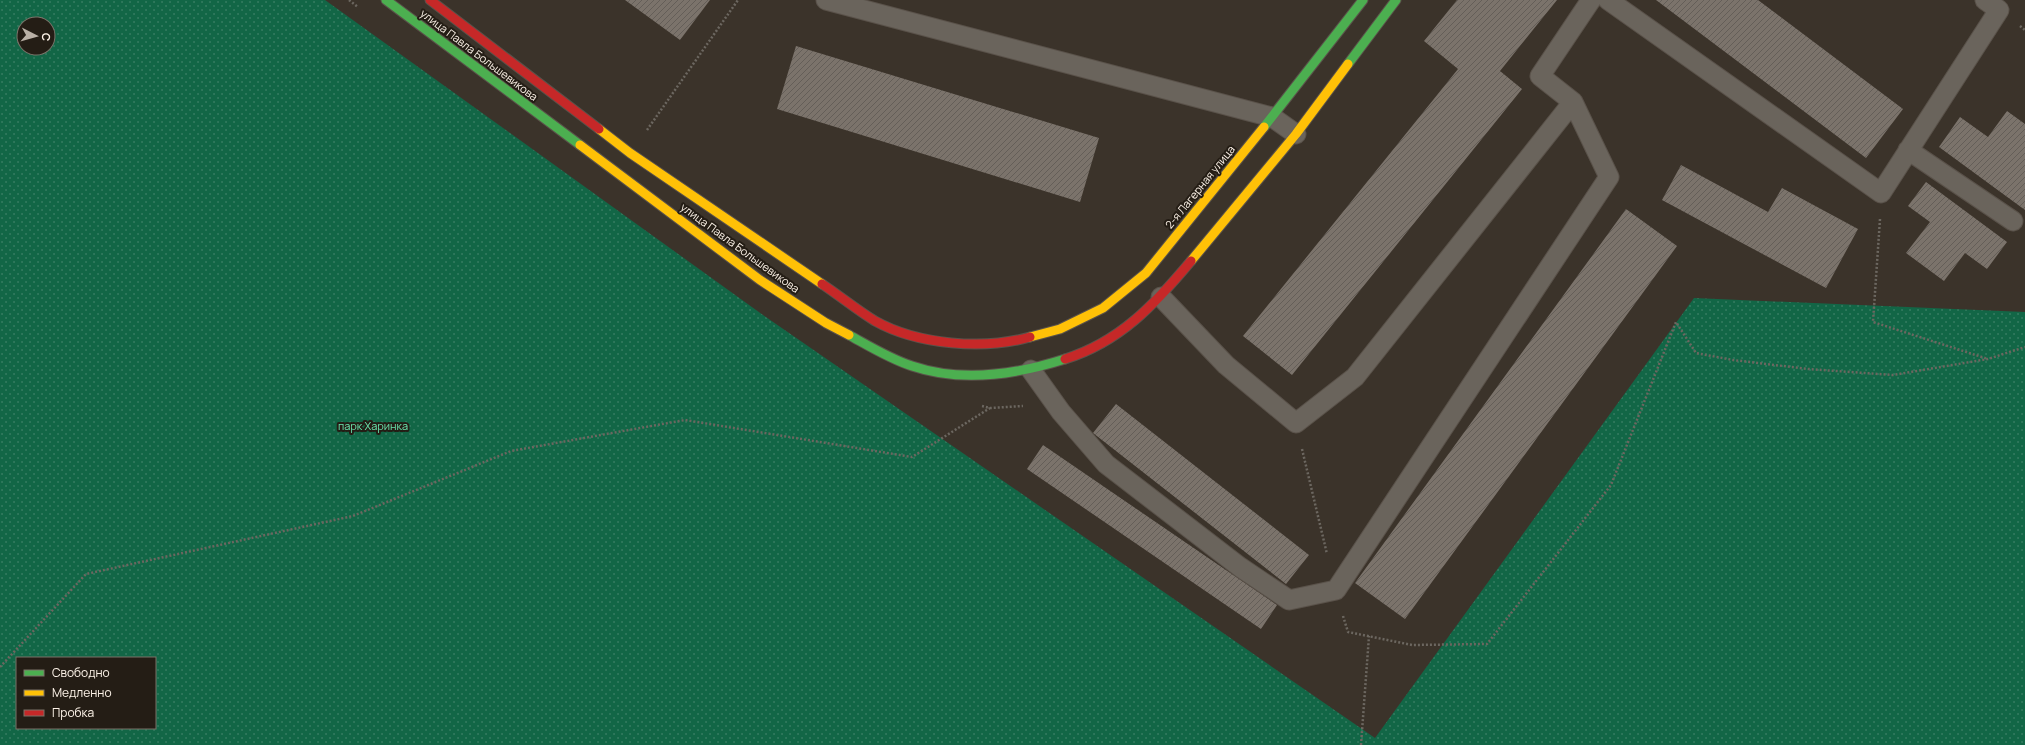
<svg xmlns="http://www.w3.org/2000/svg" width="2025" height="745" viewBox="0 0 2025 745" font-family="Manrope,sans-serif">
<defs>
<pattern id="green-dots" width="8" height="8" patternUnits="userSpaceOnUse"><rect width="8" height="8" fill="#126646"/><path d="M2 2h.1M6 6h.1" fill="none" stroke="#357c61" stroke-width="1.8" stroke-linecap="round"/></pattern>
<pattern id="building-hatch" width="6" height="6" patternUnits="userSpaceOnUse"><rect width="6" height="6" fill="#7b736b"/><path d="M-1 1l2-2M0 6l6-6M5 7l2-2" fill="none" stroke="#645e58"/></pattern>
</defs>
<rect width="100%" height="100%" fill="#3b332a"/>
<path fill="url(#green-dots)" fill-rule="evenodd" d="M 0,0 L 325,0 L 763,315 L 1375,738 L 1694,298 L 2025,312 L 2025,745 L 0,745 ZM 24,24 L 48,24 L 48,48 L 24,48 ZM 17,658 L 155,658 L 155,728 L 17,728 Z"/>
<path fill="url(#building-hatch)" d="M 625,0 L 710,0 L 680,40 Z
M 1457,0 L 1557,0 L 1500,71 L 1522,89 L 1292,375 L 1243,336 L 1458,69 L 1424,41 Z
M 1656,0 L 1758,0 L 1903,109 L 1866,158 Z
M 796,46 L 1099,138 L 1080,202 L 777,109 Z
M 2007,111 L 2025,124 L 2025,210 L 1939,147 L 1960,117 L 1988,137 Z
M 1681,165 L 1768,212 L 1782,188 L 1858,229 L 1826,288 L 1662,200 Z
M 1926,182 L 2007,242 L 1987,269 L 1965,253 L 1944,281 L 1906,253 L 1930,222 L 1908,206 Z
M 1626,209 L 1677,246 L 1405,619 L 1355,583 Z
M 1116,404 L 1309,555 L 1286,584 L 1093,433 Z
M 1043,445 L 1277,605 L 1261,629 L 1027,469 Z"/>
<g fill="none" stroke-linecap="round" stroke-linejoin="round">
<defs>
<path id="lane" d="M 826,0 L 1272,117 L 1296,134
M 1608,0 L 1881,193 L 1999,10 L 1985,0
M 1908,150 L 2013,221
M 1161,297 L 1226,365 L 1296,423 L 1355,377 L 1573,102 L 1540,76 L 1591,0
M 1031,370 L 1061,412 L 1106,464 L 1240,567 L 1289,600 L 1336,590 L 1609,177 L 1573,102"/>
<path id="fast" d="M 386,0 L 580,145
M 1348,64 L 1396,0
M 1264,127 L 1363,0
M 849,335 C 869,346 890,359 912,366 C 962,383 1015,375 1065,359"/>
<path id="slow" d="M 599,129 L 630,153 L 822,284
M 580,145 L 760,280 L 826,323 L 849,335
M 1191,261 L 1296,134 L 1348,64
M 1030,337 L 1060,329 L 1103,308 L 1146,273 L 1264,127"/>
<path id="jam" d="M 430,0 L 599,129
M 822,284 C 840,296 857,310 875,321 C 918,345 984,350 1030,337
M 1065,359 C 1120,342 1155,304 1191,261"/>
</defs>
<use href="#lane" stroke="#5a524a" stroke-width="21"/>
<use href="#fast" stroke="#5a524a" stroke-width="11"/>
<use href="#slow" stroke="#5a524a" stroke-width="11"/>
<use href="#jam" stroke="#5a524a" stroke-width="11"/>
<path stroke="#6c6760" stroke-width="2.5" stroke-dasharray="2 2" stroke-linecap="butt" d="M 349,0 L 358,7
M 2020,26 L 2025,30
M 647,130 L 738,0
M 1880,219 L 1873,322 L 1988,359
M 982,406 L 990,408 L 1023,406
M 1302,449 L 1327,554
M 1343,616 L 1348,632 L 1412,645 L 1487,644 L 1611,485 L 1676,322 L 1696,353 L 1733,360 L 1808,369 L 1893,375 L 1988,359 L 2025,347
M 0,667 L 86,574 L 353,516 L 511,451 L 685,420 L 912,457 L 990,408
M 1361,745 L 1369,636"/>
<use href="#lane" stroke="#6a645c" stroke-width="19"/>
<use href="#fast" stroke="#4caf50" stroke-width="9"/>
<use href="#slow" stroke="#ffc107" stroke-width="9"/>
<use href="#jam" stroke="#c62828" stroke-width="9"/>
</g>
<g text-anchor="middle" stroke-width="4" stroke-linejoin="round" paint-order="stroke">
<g font-size="11" fill="#fdf3e8" stroke="#241d15">
<text transform="translate(479 55) rotate(37)" y="4">улица Павла Большевикова</text>
<text transform="translate(1200 187) rotate(-51)" y="4">2-я Лагерная улица</text>
<text transform="translate(740 248) rotate(36)" y="4">улица Павла Большевикова</text>
</g>
<g font-size="11" fill="#6ae5ae" stroke="#241d15">
<text x="373" y="430">парк Харинка</text>
</g>
</g>
<rect x="16" y="657" width="140" height="72" fill="#241d15" stroke="#7b7369"/>
<rect x="24" y="670" width="20" height="6" fill="#4caf50" stroke="#7b7369"/>
<text x="52" y="677" font-size="12" fill="#fdf3e8">Свободно</text>
<rect x="24" y="690" width="20" height="6" fill="#ffc107" stroke="#7b7369"/>
<text x="52" y="697" font-size="12" fill="#fdf3e8">Медленно</text>
<rect x="24" y="710" width="20" height="6" fill="#c62828" stroke="#7b7369"/>
<text x="52" y="717" font-size="12" fill="#fdf3e8">Пробка</text>
<g transform="translate(36 36) rotate(96)"><circle r="19" fill="#241d15" stroke="#7b7369"/>
<path d="M0-3L7 15L0 10L-7 15Z" fill="#b9b0a6"/>
<text y="-6" font-size="11" font-weight="bold" text-anchor="middle" fill="#fdf3e8">С</text>
</g>
</svg>
